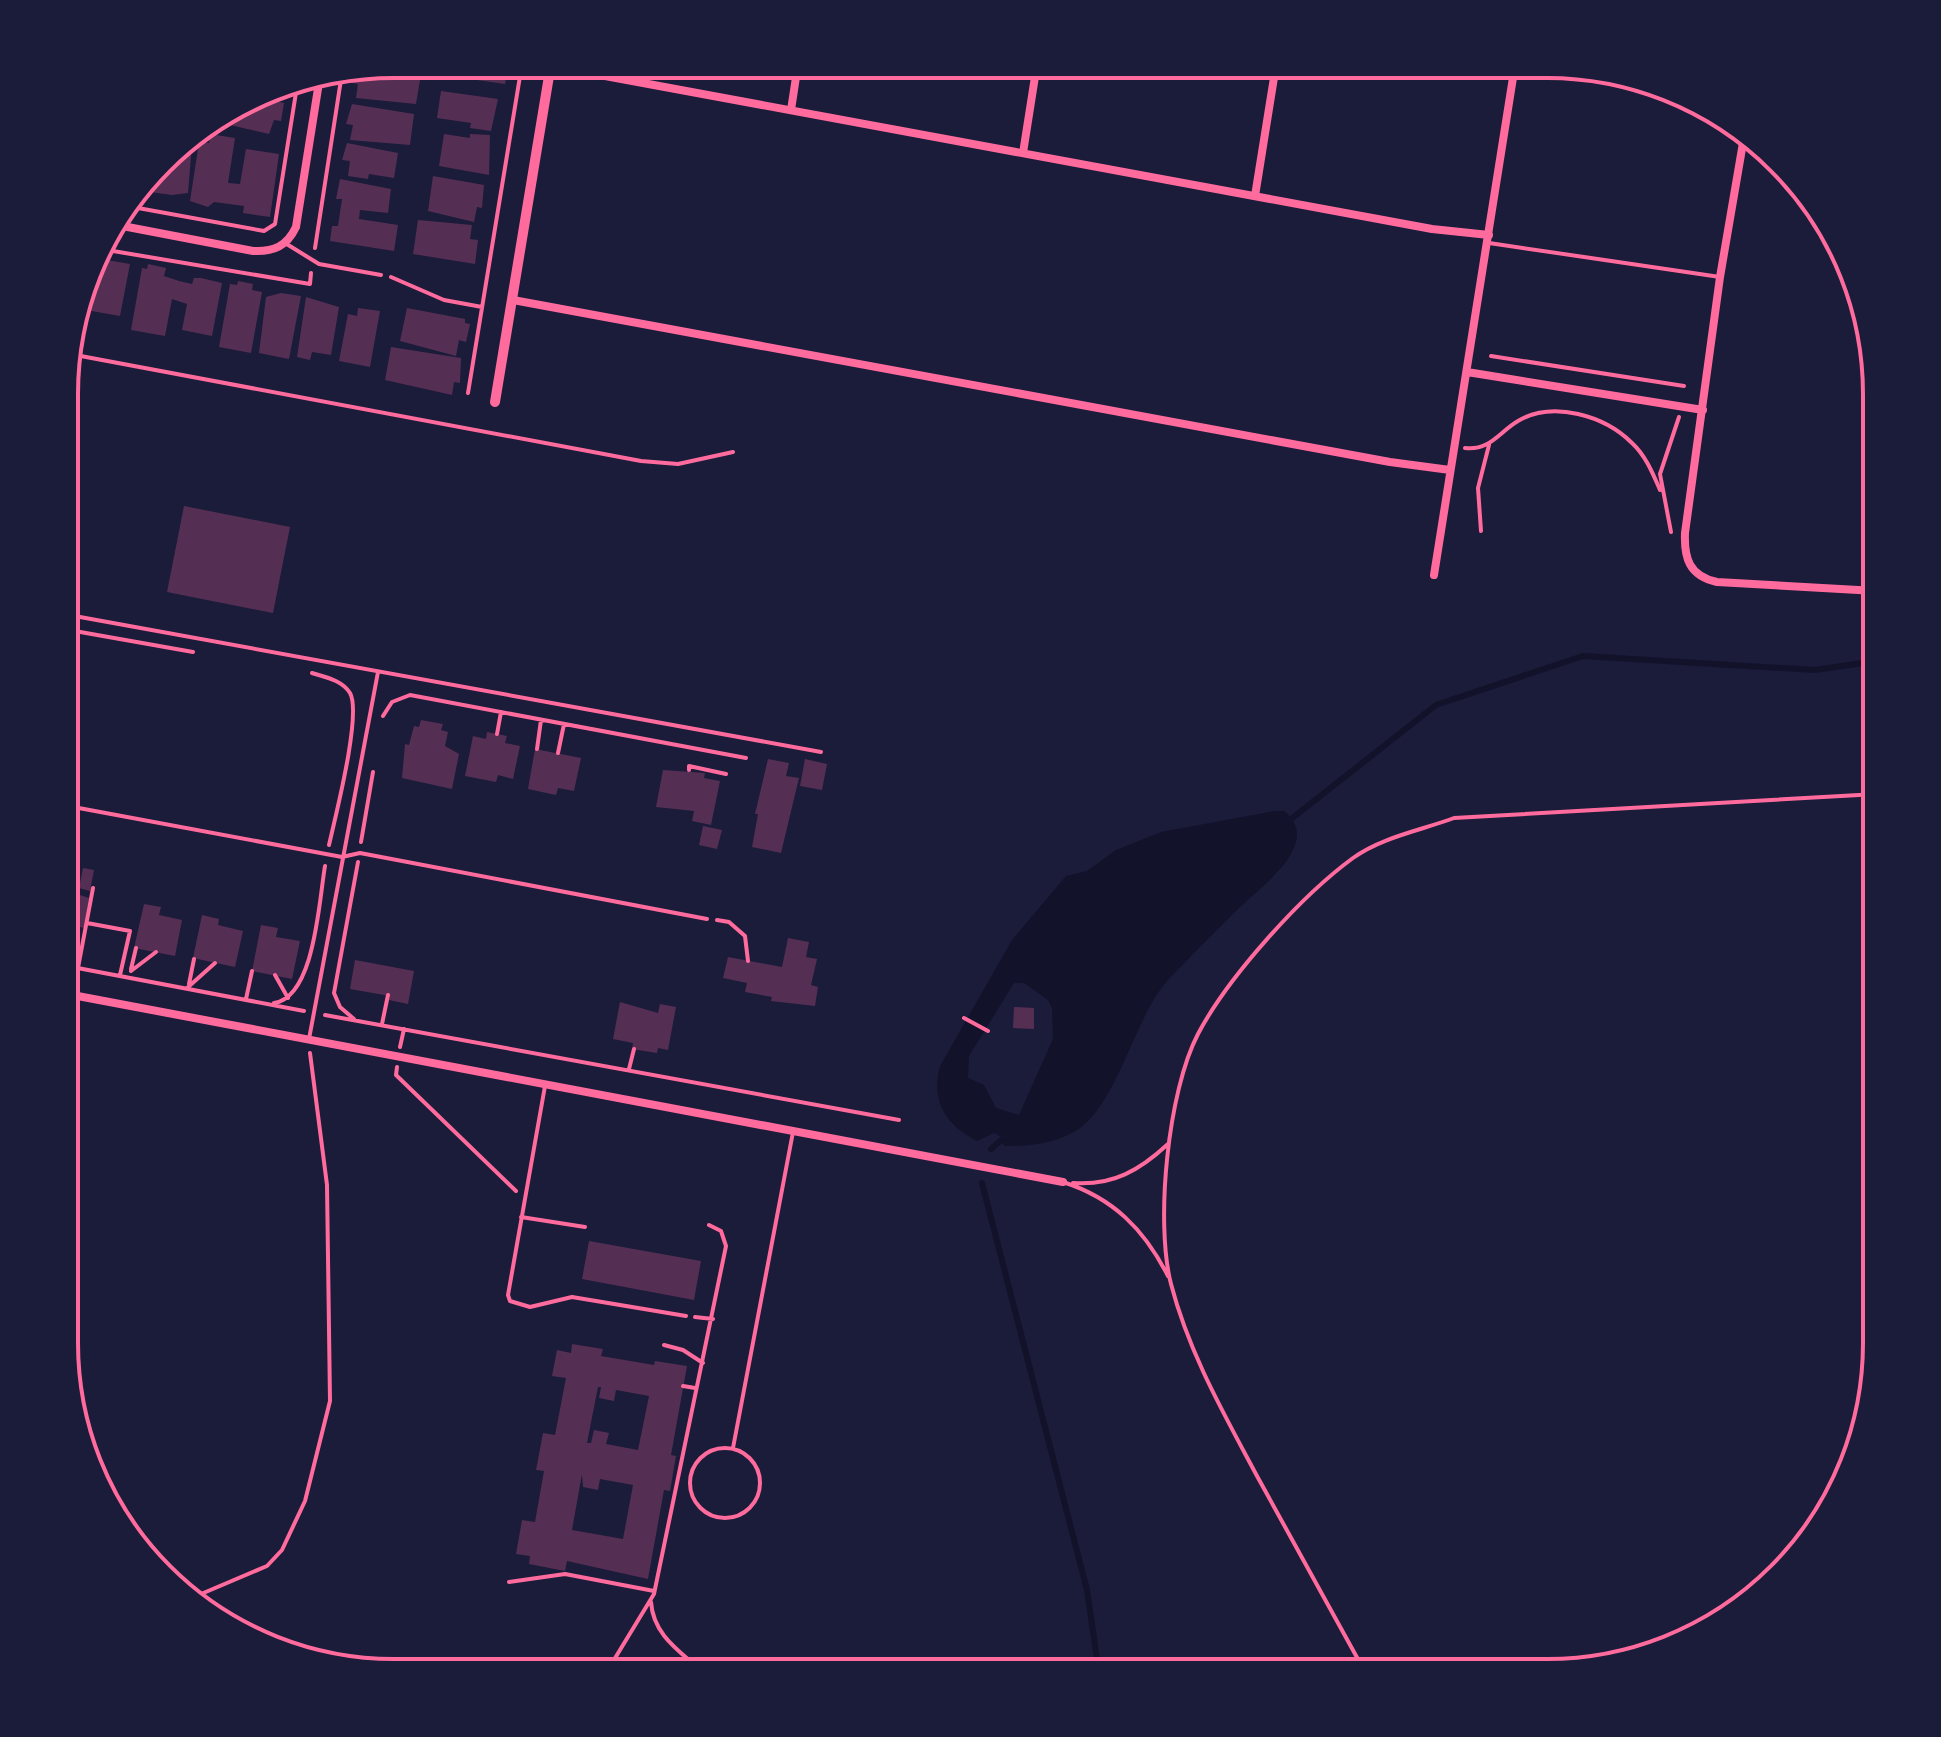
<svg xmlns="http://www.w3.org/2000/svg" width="1941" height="1737" viewBox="0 0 1941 1737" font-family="'Alegreya Sans',sans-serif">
<rect width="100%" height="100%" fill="#1b1b3a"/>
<path fill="#12122b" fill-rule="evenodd" d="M 1275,811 L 1284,811 C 1324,842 1261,887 1240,907 C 1224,923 1208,939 1192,955 C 1180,968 1165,981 1156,996 C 1132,1033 1114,1103 1080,1128 C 1056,1144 1031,1146 1004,1146 L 1001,1137 L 994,1133 L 977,1141 C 945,1124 931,1102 940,1066 L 1012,940 L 1066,876 L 1087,871 L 1116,850 L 1161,832 ZM 1014,983 L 1024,983 L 1048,1000 L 1052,1008 L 1053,1039 L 1019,1115 L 996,1108 L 984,1085 L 968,1078 L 969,1056 Z"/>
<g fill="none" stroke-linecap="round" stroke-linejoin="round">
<path stroke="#12122b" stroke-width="6" d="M 1286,823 L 1436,705 L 1583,656 L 1815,670 L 1876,661
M 991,1149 L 1007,1135
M 982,1183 L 1087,1590 L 1099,1673"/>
</g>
<path fill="#542f53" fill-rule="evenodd" d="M 451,64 L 508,66 L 505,84 L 449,76 Z
M 375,67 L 421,74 L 416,104 L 356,98 L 358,84 L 352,83 L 354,71 Z
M 441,91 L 498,99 L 491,131 L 470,128 L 471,123 L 437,118 Z
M 264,95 L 280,98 L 279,102 L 284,103 L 281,121 L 274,120 L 269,134 L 217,122 Z
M 352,104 L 414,114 L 410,145 L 350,140 L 353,125 L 346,124 Z
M 210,134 L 235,138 L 228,183 L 240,184 L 246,149 L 279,154 L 270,217 L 243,213 L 244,206 L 214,202 L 208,207 L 190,201 L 199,142 L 209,143 Z
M 444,134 L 470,138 L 470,134 L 490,135 L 489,175 L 439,166 Z
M 181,143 L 192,145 L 188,193 L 172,195 L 150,192 L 153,175 Z
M 347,143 L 398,153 L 394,178 L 369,174 L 368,179 L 348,176 L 350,161 L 342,160 Z
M 433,176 L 484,185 L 482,208 L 477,207 L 474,222 L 428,211 Z
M 340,179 L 391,189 L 388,213 L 360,210 L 359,219 L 398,225 L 394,251 L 330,241 L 332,226 L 338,226 L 342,199 L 336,199 Z
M 418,220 L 472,225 L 470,239 L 478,240 L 475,264 L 413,254 Z
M 107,260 L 130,264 L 120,316 L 86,310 L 96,261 L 107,263 Z
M 148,264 L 166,268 L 164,276 L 179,281 L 192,284 L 194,278 L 201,278 L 222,283 L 212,336 L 182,330 L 187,304 L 172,299 L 165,336 L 131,330 L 142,268 L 147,269 Z
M 238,281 L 253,284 L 252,290 L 262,292 L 251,353 L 219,347 L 230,284 L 237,285 Z
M 281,293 L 301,296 L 289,359 L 259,353 L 266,297 Z
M 306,297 L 339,307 L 331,355 L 312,352 L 310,360 L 297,357 Z
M 358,308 L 380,311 L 370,367 L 339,361 L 348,314 L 357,316 Z
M 407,308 L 465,319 L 465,323 L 470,324 L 466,342 L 459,340 L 456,356 L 400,341 Z
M 391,347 L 461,358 L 460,383 L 454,382 L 452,395 L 385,380 Z
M 184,506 L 290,527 L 273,613 L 167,592 Z
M 421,720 L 443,724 L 441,730 L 448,732 L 445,746 L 459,754 L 452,789 L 402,778 L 405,744 L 409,745 L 414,726 L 419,727 Z
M 487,732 L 507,736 L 505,743 L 520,746 L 513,779 L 498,775 L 496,782 L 465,776 L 473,736 L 486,739 Z
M 535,749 L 581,758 L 574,791 L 558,788 L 556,795 L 528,789 Z
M 768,759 L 789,763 L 786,776 L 799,778 L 781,853 L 752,847 L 758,814 L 755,814 Z
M 805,759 L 827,764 L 822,790 L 800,786 Z
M 663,770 L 705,773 L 704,778 L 720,781 L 711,825 L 692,821 L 694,811 L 656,807 Z
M 703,826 L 722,830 L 717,849 L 699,845 Z
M 83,868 L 94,870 L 90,891 L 79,888 Z
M 67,891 L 89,898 L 84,928 L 71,925 L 67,930 Z
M 144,904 L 161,907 L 159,915 L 182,920 L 175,956 L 134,948 Z
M 202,915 L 219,919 L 218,925 L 243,931 L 235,967 L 193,958 Z
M 261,925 L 278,928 L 276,937 L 300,941 L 292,979 L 252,971 Z
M 788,938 L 809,942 L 806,957 L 817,959 L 811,985 L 818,987 L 815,1006 L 771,1001 L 772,997 L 745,992 L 747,983 L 723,978 L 728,957 L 782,967 Z
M 355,960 L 414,971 L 408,1004 L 389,1000 L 390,996 L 350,989 Z
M 620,1002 L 658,1013 L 660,1004 L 676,1007 L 668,1050 L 658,1048 L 657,1053 L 632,1049 L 633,1043 L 613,1039 Z
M 1014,1007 L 1034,1008 L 1034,1029 L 1013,1028 Z
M 589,1241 L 701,1261 L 694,1300 L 582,1279 Z
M 572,1344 L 603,1349 L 601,1356 L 654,1365 L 655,1361 L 687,1366 L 671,1455 L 676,1456 L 670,1491 L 664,1490 L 648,1579 L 567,1561 L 565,1571 L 529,1564 L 530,1556 L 516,1554 L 522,1520 L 535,1522 L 544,1471 L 536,1470 L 543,1433 L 555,1435 L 566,1378 L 552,1376 L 557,1350 L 571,1353 ZM 598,1387 L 601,1387 L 599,1398 L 614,1401 L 616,1390 L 649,1396 L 638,1450 L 606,1444 L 609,1433 L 594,1430 L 591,1443 L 587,1443 ZM 582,1474 L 583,1487 L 598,1490 L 600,1479 L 633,1485 L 623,1539 L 572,1530 Z"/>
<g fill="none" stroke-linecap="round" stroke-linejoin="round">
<path stroke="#ff6b9d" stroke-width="4" d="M 127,206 L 264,231 L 275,224 L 298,80
M 315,248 L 342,73
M 101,249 L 310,284 L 311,273
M 391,277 L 444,300 L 482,307
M 1491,356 L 1684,386
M 468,393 L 522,64
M 1465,448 C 1490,451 1499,432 1518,421 C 1553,400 1605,416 1632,443 C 1646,456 1653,474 1660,490
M 1481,531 L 1478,488 L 1489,445
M 1671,532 L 1660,474 L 1679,417
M 69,630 L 193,652
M 312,673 C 325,677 342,680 350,693 C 362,714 335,818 329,845
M 383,716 L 392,702 L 410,695 L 746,758
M 497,734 L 501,712
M 537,749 L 541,720
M 558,753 L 564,724
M 689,770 L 689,766 L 726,774
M 361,842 L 373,772
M 717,920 L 729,922 L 745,936 L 748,961
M 87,923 L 130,931 L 120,975
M 67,966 L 304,1011
M 78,968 L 93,888
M 131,969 L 136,948
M 131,971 L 156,952
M 275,975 L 288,998
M 189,984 L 194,959
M 187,988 L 215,963
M 246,999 L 252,971
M 274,1003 C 315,997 319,900 325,866
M 325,1015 L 899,1120
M 964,1018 L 988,1031
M 354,1019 L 340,1007 L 334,993 L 358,862
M 382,1024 L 388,995
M 400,1047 L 404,1029
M 397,1067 L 396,1075 L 516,1191
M 629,1069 L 634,1049
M 695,1317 L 713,1319
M 664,1345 L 683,1350 L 703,1363
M 683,1386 L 695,1388
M 509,1582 L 565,1574 L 654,1591
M 194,1597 L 267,1566 L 282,1550 L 305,1501 L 330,1401 L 327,1185 L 310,1053
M 651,1602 C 653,1632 675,1648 696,1666
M 606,1673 L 654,1594 L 726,1246 L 721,1231 L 709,1225"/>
<path stroke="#ff6b9d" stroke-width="4" d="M 285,243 L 319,264 L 381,275
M 1489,243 L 1720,277
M 70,354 L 641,461 L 678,464 L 733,452
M 69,615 L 821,752
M 68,806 L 342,857 L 360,853 L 707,919
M 309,1039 L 378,672
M 545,1086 L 508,1295 L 510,1301 L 530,1307 L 572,1297 L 686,1316
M 1063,1182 C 1113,1198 1144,1229 1168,1276
M 1073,1183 C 1113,1186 1140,1170 1168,1144
M 521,1217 L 585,1227
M690 1483a35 35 0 1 1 70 0a35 35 0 1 1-70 0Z
M 733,1448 L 793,1132
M 1365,1672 C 1329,1607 1293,1542 1257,1476 C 1224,1414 1189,1353 1171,1284 C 1155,1222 1168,1091 1198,1034 C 1228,977 1301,896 1353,858 C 1382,837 1422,830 1454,818 L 1877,794"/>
<path stroke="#ff6b9d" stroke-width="8" d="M 551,66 L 1432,229 L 1489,235
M 791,110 L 798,64
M 1744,137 L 1720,277 L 1685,533 C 1684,558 1689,576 1717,582 L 1876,591
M 1023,153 L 1037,64
M 1255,196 L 1276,65
M 112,224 L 253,251 C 274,252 287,246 296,227 L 320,76
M 513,300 L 1390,462 L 1450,470
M 1467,372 L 1703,410
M 1434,575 L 1515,65
M 67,994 L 1063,1182"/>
<path stroke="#ff6b9d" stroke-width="10" d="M 495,402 L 551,64"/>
</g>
<path d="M0 0H1941V1737H0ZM394 78H1547A316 316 0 0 1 1863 394V1343A316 316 0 0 1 1547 1659H394A316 316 0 0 1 78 1343V394A316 316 0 0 1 394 78Z" fill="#1b1b3a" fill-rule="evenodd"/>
<path fill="none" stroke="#ff6b9d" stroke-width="4" d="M394 78H1547A316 316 0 0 1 1863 394V1343A316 316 0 0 1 1547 1659H394A316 316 0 0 1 78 1343V394A316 316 0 0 1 394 78Z"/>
</svg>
